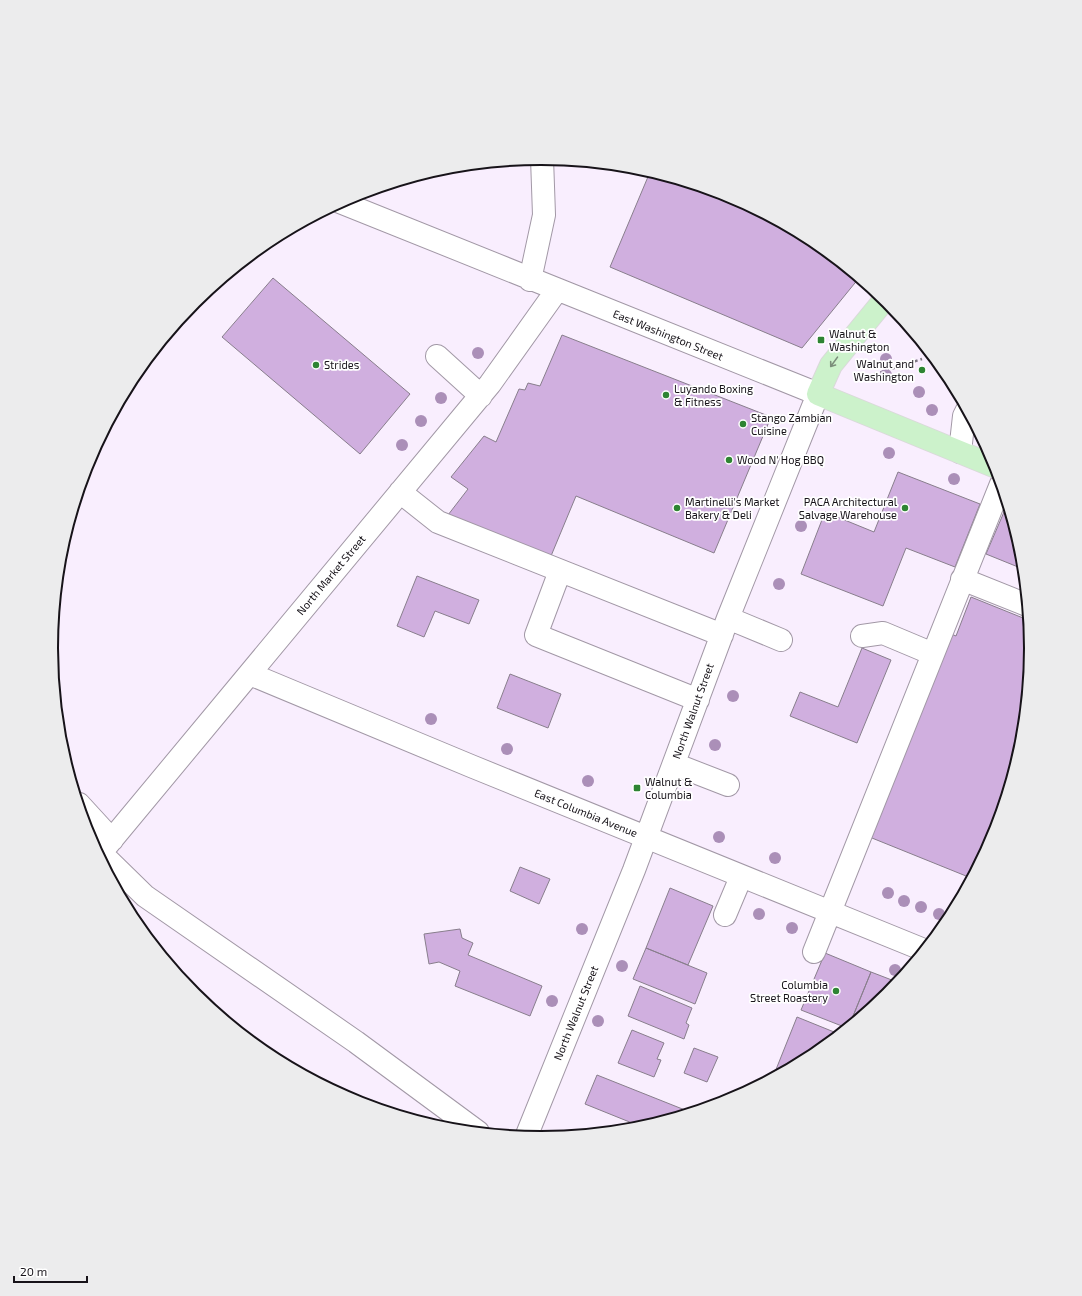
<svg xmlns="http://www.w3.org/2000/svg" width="1082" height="1296" viewBox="0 0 1082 1296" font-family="'Exo 2',sans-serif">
<rect width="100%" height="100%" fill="#f9eefe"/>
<path fill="#d0afdf" stroke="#887e8c" d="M 650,172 L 729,195 L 813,241 L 859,278 L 802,348 L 610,267 Z
M 273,278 L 410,394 L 360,454 L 222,337 Z
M 562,335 L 771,417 L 714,553 L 576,496 L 551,556 L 448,515 L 468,489 L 451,477 L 484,436 L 496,442 L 519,389 L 525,390 L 528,383 L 540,386 Z
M 898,472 L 980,504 L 955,567 L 906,548 L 883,606 L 801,574 L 825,512 L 874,532 Z
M 1004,512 L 1010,515 L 1022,553 L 1023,569 L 986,554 Z
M 417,576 L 479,600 L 469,624 L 435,611 L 424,637 L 397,626 Z
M 971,597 L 1028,620 L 1031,648 L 1022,744 L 994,836 L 971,878 L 867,836 L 949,633 L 956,636 Z
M 862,648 L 891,660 L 857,743 L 790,716 L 800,692 L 838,707 Z
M 510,674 L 561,694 L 548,728 L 497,708 Z
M 520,867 L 550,879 L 539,904 L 510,891 Z
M 670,888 L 713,906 L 688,965 L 646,948 Z
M 460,929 L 462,938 L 473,943 L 468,955 L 542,986 L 530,1016 L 455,986 L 460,971 L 439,962 L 429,964 L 424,934 Z
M 646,948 L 707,973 L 695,1004 L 633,979 Z
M 825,953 L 871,972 L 849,1026 L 847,1028 L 801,1010 Z
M 871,972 L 897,982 L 887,995 L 849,1026 Z
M 640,986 L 692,1008 L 686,1023 L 689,1025 L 684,1039 L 628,1016 Z
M 797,1017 L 839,1034 L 813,1056 L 773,1077 Z
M 632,1030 L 664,1043 L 657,1059 L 661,1060 L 654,1077 L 618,1063 Z
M 694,1048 L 718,1057 L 707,1082 L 684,1073 Z
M 597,1075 L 690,1112 L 642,1127 L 585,1104 Z"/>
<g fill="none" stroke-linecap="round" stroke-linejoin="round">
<defs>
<path id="minor" d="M 340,202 L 818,394 L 728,618 L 634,870 L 526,1137
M 530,280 L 544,215 L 542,158
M 437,356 L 481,396
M 960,452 L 964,416 L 967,410
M 400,492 L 438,522 L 722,635
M 560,571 L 536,635 L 698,700
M 962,579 L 1027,605
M 728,618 L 781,640
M 862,636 L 883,633 L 933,654
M 250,674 L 471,766 L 924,950
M 674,764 L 728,785
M 79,804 L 112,840
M 101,853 L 145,896 L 356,1042 L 478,1132
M 99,855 L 490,384 L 557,290
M 725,915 L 741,877
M 814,952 L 1001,484"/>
<path id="major" d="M 885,299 L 831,365 L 818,394 L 996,467"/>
</defs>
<use href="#minor" stroke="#a298a6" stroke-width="24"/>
<use href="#major" stroke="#dad9da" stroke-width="24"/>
<path stroke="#7d7681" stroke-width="2.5" stroke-dasharray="3 3" stroke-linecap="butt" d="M 869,376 L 922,359"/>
<use href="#minor" stroke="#fff" stroke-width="22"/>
<use href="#major" stroke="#ccf2cb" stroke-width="22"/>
</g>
<g fill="#ab8fb8">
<circle cx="478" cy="353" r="6"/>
<circle cx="886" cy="359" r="6"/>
<circle cx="886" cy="375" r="6"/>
<circle cx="919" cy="392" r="6"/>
<circle cx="441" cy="398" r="6"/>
<circle cx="932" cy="410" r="6"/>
<circle cx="421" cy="421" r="6"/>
<circle cx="402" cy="445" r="6"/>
<circle cx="889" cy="453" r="6"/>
<circle cx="954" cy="479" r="6"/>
<circle cx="801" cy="526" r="6"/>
<circle cx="779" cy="584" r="6"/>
<circle cx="733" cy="696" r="6"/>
<circle cx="431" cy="719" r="6"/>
<circle cx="715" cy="745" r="6"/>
<circle cx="507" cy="749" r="6"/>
<circle cx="588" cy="781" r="6"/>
<circle cx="719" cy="837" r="6"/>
<circle cx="775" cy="858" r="6"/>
<circle cx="888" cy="893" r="6"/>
<circle cx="904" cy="901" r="6"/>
<circle cx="921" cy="907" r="6"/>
<circle cx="759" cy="914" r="6"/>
<circle cx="939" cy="914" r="6"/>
<circle cx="792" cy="928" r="6"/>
<circle cx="582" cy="929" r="6"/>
<circle cx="622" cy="966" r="6"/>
<circle cx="895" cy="970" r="6"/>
<circle cx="552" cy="1001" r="6"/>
<circle cx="598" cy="1021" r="6"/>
</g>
<defs><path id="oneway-shaft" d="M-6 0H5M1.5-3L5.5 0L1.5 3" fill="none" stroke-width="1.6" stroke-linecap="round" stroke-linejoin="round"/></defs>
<use stroke="#7b8e7b" href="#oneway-shaft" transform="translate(834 362) rotate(126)"/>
<g fill="#2e8433" stroke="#fff" stroke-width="1.5">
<rect x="817" y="336" width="8" height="8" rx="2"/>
<circle cx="316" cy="365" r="4"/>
<circle cx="922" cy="370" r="4"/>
<circle cx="666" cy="395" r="4"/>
<circle cx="743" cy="424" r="4"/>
<circle cx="729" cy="460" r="4"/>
<circle cx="677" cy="508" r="4"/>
<circle cx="905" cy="508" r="4"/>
<rect x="633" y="784" width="8" height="8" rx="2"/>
<circle cx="836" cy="991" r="4"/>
</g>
<g text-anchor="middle" stroke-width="3.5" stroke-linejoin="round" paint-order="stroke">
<g font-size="11" fill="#171319" stroke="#fff" text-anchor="start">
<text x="829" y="338">Walnut &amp;<tspan x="829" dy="13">Washington</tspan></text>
<text x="914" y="368" text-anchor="end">Walnut and<tspan x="914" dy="13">Washington</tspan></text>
<text x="324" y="369">Strides</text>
<text x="674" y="393">Luyando Boxing<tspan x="674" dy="13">&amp; Fitness</tspan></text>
<text x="751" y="422">Stango Zambian<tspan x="751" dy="13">Cuisine</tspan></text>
<text x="737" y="464">Wood N' Hog BBQ</text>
<text x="685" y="506">Martinelli's Market<tspan x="685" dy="13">Bakery &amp; Deli</tspan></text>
<text x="897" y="506" text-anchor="end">PACA Architectural<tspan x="897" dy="13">Salvage Warehouse</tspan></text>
<text x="645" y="786">Walnut &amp;<tspan x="645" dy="13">Columbia</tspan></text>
<text x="828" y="989" text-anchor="end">Columbia<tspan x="828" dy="13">Street Roastery</tspan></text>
</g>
<g font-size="11" fill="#171319" stroke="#fff">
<text transform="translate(668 335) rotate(22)" y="4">East Washington Street</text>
<text transform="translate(331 575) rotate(-50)" y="4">North Market Street</text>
<text transform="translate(693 711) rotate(-70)" y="4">North Walnut Street</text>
<text transform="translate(586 813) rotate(22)" y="4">East Columbia Avenue</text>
<text transform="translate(576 1013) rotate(-68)" y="4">North Walnut Street</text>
</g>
</g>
<path d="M0 0H1082V1296H0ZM58 648a483 483 0 1 1 966 0a483 483 0 1 1-966 0Z" fill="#ececed" fill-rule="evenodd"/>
<path fill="none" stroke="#171319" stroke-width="2" d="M58 648a483 483 0 1 1 966 0a483 483 0 1 1-966 0Z"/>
<path d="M14 1276v6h73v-6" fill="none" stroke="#171319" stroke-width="2"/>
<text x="20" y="1276" font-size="12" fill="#171319" stroke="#ffffff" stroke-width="3" paint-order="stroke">20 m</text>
</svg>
